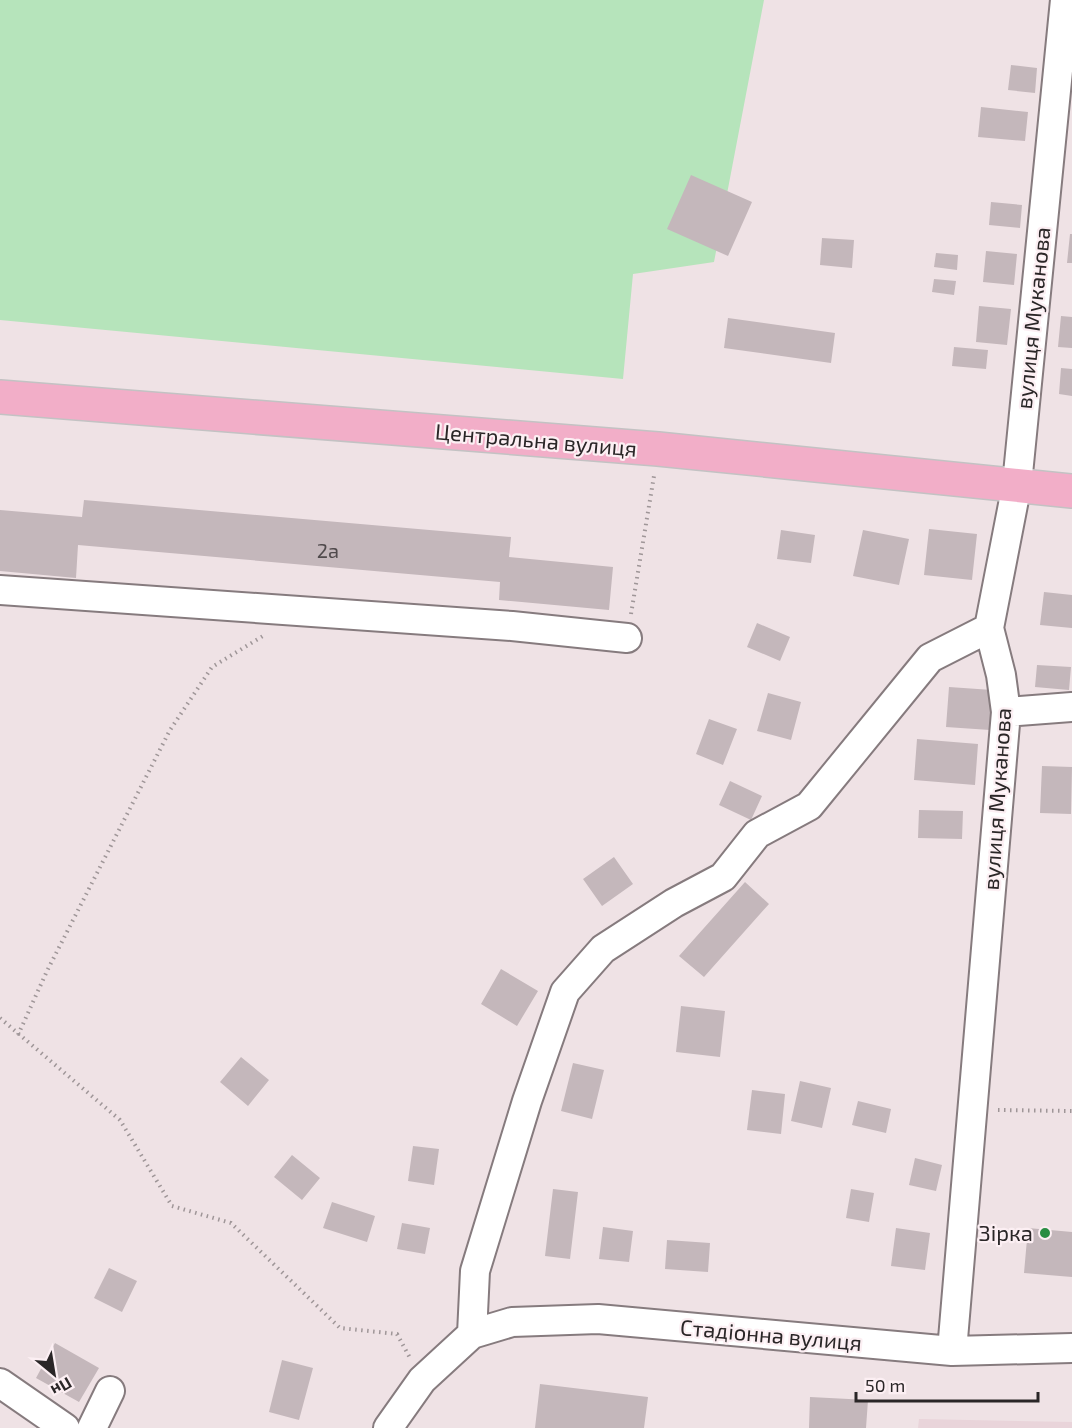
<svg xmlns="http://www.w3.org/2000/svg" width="1072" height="1428" viewBox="0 0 1072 1428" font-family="'Exo 2',sans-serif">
<rect width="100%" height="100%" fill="#efe2e5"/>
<path fill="#e9d4da" d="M 919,1419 L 1072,1422 L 1072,1428 L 918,1428 Z"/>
<path fill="#b6e4bb" d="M 0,0 L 764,0 L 714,262 L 633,274 L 623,379 L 0,320 Z"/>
<path fill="#c4b7bb" d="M 1011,65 L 1037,68 L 1035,93 L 1008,90 Z
M 981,107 L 1028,112 L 1025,141 L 978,137 Z
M 691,175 L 752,202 L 728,256 L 667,229 Z
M 991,202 L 1022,205 L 1020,228 L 989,225 Z
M 1070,234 L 1072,234 L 1072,263 L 1067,263 Z
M 822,238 L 854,240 L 852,268 L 820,265 Z
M 986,251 L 1017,254 L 1014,285 L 983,282 Z
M 936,253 L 958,255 L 957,270 L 934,267 Z
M 934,279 L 956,281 L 954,295 L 932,292 Z
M 979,306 L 1011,309 L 1007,345 L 976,342 Z
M 1061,316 L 1072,317 L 1072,348 L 1058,347 Z
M 728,318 L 835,333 L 831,363 L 724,348 Z
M 954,347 L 988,350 L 986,369 L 952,366 Z
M 1061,368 L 1072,369 L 1072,396 L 1059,394 Z
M 84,500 L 511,537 L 509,557 L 613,567 L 609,610 L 499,600 L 500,582 L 78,545 L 76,578 L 0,571 L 0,510 L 82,517 Z
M 929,529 L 977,534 L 972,580 L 924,575 Z
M 781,530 L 815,535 L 811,563 L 777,559 Z
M 863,530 L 909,539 L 899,585 L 853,576 Z
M 1044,592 L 1072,595 L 1072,628 L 1040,625 Z
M 757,623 L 790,637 L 780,661 L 747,647 Z
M 1037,665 L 1071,667 L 1069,690 L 1035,687 Z
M 949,687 L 992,690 L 990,730 L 946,727 Z
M 768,693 L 801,702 L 791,740 L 757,731 Z
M 709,719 L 737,729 L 723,765 L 696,754 Z
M 917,739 L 978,744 L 975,785 L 914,780 Z
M 1042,766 L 1072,767 L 1071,814 L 1040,813 Z
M 730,781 L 762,796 L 751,820 L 719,805 Z
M 919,810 L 963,811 L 962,839 L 918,838 Z
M 614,857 L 633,884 L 602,906 L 583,879 Z
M 745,882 L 769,904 L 704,977 L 679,956 Z
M 501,969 L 538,991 L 517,1026 L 481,1004 Z
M 681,1006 L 725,1011 L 720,1057 L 676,1052 Z
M 241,1057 L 269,1080 L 248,1106 L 220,1082 Z
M 573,1063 L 604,1070 L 592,1119 L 561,1111 Z
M 800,1081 L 831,1088 L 822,1128 L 791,1121 Z
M 752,1090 L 785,1094 L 781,1134 L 747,1130 Z
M 858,1101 L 891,1109 L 886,1133 L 852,1125 Z
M 413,1146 L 439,1149 L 434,1185 L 408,1181 Z
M 292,1155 L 320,1178 L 302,1200 L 274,1177 Z
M 915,1158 L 942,1165 L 936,1191 L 909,1185 Z
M 553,1189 L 578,1192 L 570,1259 L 545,1256 Z
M 851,1189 L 874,1193 L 869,1222 L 846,1218 Z
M 332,1202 L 375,1216 L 367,1242 L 323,1228 Z
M 402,1223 L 430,1228 L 425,1254 L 397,1249 Z
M 603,1227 L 633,1231 L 629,1262 L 599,1259 Z
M 896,1228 L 930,1233 L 925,1270 L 891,1266 Z
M 1028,1228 L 1072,1232 L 1072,1277 L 1024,1273 Z
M 667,1240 L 710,1243 L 708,1272 L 665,1269 Z
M 109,1268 L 137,1281 L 122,1312 L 94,1298 Z
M 55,1343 L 99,1368 L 79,1402 L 36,1378 Z
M 282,1360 L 313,1368 L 299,1420 L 269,1412 Z
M 540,1384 L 648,1397 L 644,1428 L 535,1428 Z
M 810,1397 L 868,1400 L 866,1428 L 809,1428 Z"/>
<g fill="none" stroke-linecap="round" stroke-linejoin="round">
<defs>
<path id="minor" d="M 0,590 L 512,626 L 627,638
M 1006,712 L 1072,707
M 472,1334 L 475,1271 L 527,1101 L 565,992 L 603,949 L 674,903 L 723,877 L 757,834 L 809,806 L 930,658 L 989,628
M 952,1351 L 1006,712 L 1001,675 L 989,628 L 1017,484 L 1065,0
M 0,1383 L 65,1428
M 92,1428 L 110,1391
M 388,1428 L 422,1380 L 472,1334 L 512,1322 L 598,1319 L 952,1351 L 1072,1348"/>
<path id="major" d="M 0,397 L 658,449 L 1072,491"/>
</defs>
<use href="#minor" stroke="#867b7e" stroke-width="32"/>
<use href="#major" stroke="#c3c2c3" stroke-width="36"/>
<path stroke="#9f9698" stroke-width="4" stroke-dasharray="1.5 4.5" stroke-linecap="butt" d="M 631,614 L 654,476
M 0,1018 L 120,1120 L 172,1206 L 231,1223 L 340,1328 L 397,1334 L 410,1358
M 18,1035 L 47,971 L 170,730 L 212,667 L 263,636
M 998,1110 L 1072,1111"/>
<use href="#minor" stroke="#fff" stroke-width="28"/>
<use href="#major" stroke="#f2aec8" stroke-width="33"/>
</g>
<circle fill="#298d42" stroke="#fceff3" stroke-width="2" cx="1045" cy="1233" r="6"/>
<g text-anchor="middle" stroke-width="4.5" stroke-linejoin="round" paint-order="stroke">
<g font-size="20" fill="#504a4c">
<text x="328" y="558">2а</text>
</g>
<g font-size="22" fill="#2a2627" stroke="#fceff3">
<text transform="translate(1033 318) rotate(-84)" y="8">вулиця Муканова</text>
<text transform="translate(536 440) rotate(5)" y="8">Центральна вулиця</text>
<text transform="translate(997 799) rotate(-86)" y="8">вулиця Муканова</text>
<text transform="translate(771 1335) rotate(5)" y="8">Стадіонна вулиця</text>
</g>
<g font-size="22" fill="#2a2627" stroke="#fceff3" text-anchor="end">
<text x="1033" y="1241">Зірка</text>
</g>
</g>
<g transform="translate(54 1374) rotate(150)" stroke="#fceff3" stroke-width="4.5" paint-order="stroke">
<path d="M0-4.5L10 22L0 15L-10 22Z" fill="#2a2627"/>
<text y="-9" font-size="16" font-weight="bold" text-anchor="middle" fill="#2a2627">Пн</text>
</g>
<path d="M856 1392v9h182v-9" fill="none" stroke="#2a2627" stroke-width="3"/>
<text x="865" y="1392" font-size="18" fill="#2a2627" stroke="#fceff3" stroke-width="4.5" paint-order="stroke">50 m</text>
</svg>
